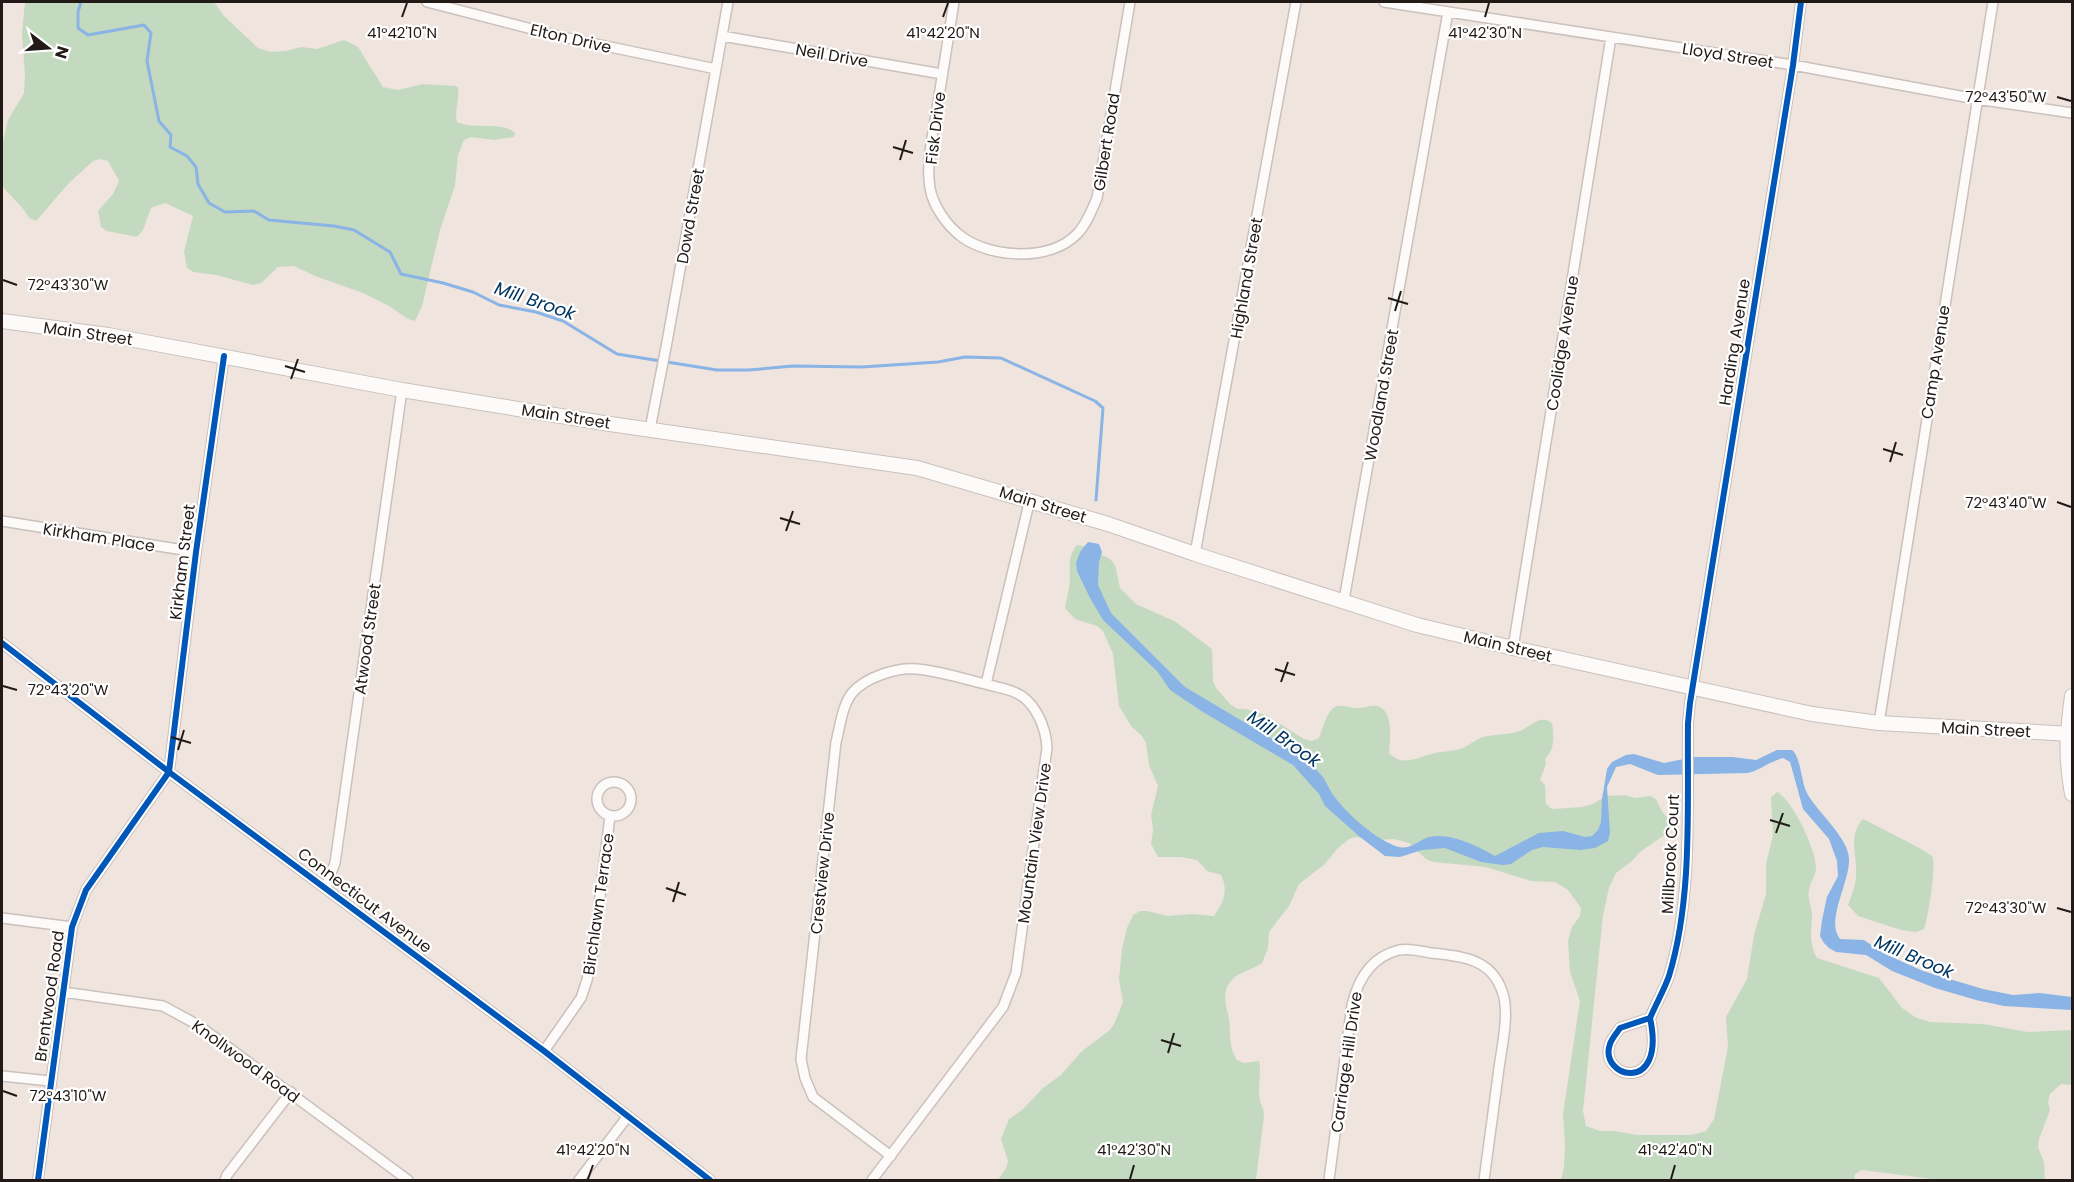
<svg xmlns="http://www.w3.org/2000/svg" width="2074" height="1182" viewBox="0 0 2074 1182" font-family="Poppins,sans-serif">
<rect width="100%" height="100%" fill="#f0e4df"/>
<path fill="#c3dac0" d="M 25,2 L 214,2 L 224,16 L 258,48 L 271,52 L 286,51 L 301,47 L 317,49 L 344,40 L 358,47 L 383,87 L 398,90 L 423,84 L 455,86 L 458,87 C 460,99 454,110 457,122 C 473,130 503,121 515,133 L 514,137 L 494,140 L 471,137 L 464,140 L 458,155 L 455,186 L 440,230 L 422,306 L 415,321 L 408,319 L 389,306 L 363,293 L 315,276 L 294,266 L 278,267 L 261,283 L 253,285 L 216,275 L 193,272 L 187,268 L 184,251 L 193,216 L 165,203 L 151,208 L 143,230 L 137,237 L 107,231 L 101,227 L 98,211 L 113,194 L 119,181 L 108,161 L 100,159 L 93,161 L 69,183 L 36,221 L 29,218 C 22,205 12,198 2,186 L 2,146 L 8,120 L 24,93 L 25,76 L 22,33 Z
M 1077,545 L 1084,546 L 1110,559 L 1115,565 L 1120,588 L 1136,604 L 1176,622 L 1212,649 L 1213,681 L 1216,688 L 1231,705 L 1238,709 L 1245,709 L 1266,715 L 1304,739 L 1312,741 L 1319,738 C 1322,730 1326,715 1332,709 C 1338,703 1348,707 1355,708 C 1362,709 1370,705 1377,706 C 1394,710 1390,740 1389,753 C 1403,767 1416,758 1431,754 C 1441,751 1453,752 1463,748 C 1471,744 1478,737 1488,736 C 1498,734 1509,735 1520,731 C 1532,726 1539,714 1552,723 C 1554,734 1555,751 1545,758 L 1546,764 L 1540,780 L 1545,785 L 1546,804 L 1552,809 L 1582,807 L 1593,804 L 1606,796 L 1625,795 L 1635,798 L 1650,796 L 1656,799 L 1661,810 L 1668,819 L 1669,827 L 1666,834 L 1640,852 L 1632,861 L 1616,873 L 1609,888 L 1603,915 L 1583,1111 L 1586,1126 L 1600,1131 L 1615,1131 L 1637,1135 L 1691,1135 L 1706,1131 L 1714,1119 L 1728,1047 L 1726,1017 L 1747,979 L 1754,935 L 1766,894 L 1766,864 L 1773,835 L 1771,797 L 1777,792 C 1793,800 1816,850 1816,868 C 1816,876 1810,882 1809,890 C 1807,898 1811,905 1812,913 C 1812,929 1808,943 1817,958 L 1879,978 L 1902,1008 L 1915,1017 L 1930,1022 L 1983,1024 L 2028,1032 L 2072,1030 L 2072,1085 L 2061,1084 L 2050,1094 L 2048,1102 L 2050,1110 L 2039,1139 L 2038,1147 L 2044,1162 L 2045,1180 L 1940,1180 L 1862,1170 L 1855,1174 L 1854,1180 L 1561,1180 L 1564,1167 L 1565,1144 L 1563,1114 L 1580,1001 L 1570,972 L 1568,941 L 1572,927 L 1580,916 L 1581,908 L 1568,890 L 1555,882 L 1531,881 L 1486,867 L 1433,862 L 1426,859 L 1409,843 L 1394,839 L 1379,840 L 1356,837 L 1349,839 L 1337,849 L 1325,864 L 1299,884 L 1289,906 L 1269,932 L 1268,948 L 1262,963 C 1253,970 1240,971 1233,979 C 1222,989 1225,1002 1228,1014 C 1232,1031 1227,1044 1237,1060 L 1244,1063 L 1259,1061 C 1262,1074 1257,1088 1260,1101 C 1261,1106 1264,1108 1264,1115 L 1256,1180 L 998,1180 L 1006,1168 L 1008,1161 L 1001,1139 L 1009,1119 L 1022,1110 L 1043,1088 L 1061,1075 L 1081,1052 L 1111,1029 L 1115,1022 L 1123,1002 L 1119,979 L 1122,949 L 1127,928 L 1133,915 L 1140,911 L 1147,911 L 1168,916 L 1192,914 L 1214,916 C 1223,903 1229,891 1221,875 L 1207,871 L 1197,860 L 1181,857 L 1158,857 L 1151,844 L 1153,830 L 1151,815 L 1158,786 L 1149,765 L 1146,743 L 1142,736 L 1131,726 L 1119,706 L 1113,654 L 1103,631 L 1097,626 L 1075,619 L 1065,608 C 1066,601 1068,595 1069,588 C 1072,572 1065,559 1077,545 Z
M 1863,819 C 1871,823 1929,852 1932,856 C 1937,864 1928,918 1924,929 L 1916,932 L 1901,930 L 1858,916 L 1848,905 C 1851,896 1856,885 1856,876 C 1858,857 1847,836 1863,819 Z"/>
<path fill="#89b4e5" d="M 1088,542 L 1099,544 L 1102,552 L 1099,562 L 1098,585 L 1111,613 L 1185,687 L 1306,759 C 1312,765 1317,770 1322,776 C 1327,782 1329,790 1334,796 C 1347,814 1377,841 1399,847 C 1410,850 1419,840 1429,837 C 1449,832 1478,846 1495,856 L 1539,833 L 1563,831 L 1585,837 L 1592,836 L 1598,830 L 1601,822 L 1602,799 L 1607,769 L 1612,762 L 1626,755 L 1634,754 L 1664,763 L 1694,757 L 1733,757 L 1756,760 L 1777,750 L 1792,750 C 1801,757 1801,782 1807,793 C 1817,812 1849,838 1849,859 C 1850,882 1825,921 1840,939 L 1864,940 L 1883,953 L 1923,971 L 1983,989 L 2013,995 L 2039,993 L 2072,997 L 2072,1010 L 2004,1006 L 1976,1000 L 1935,988 L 1892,971 L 1866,955 L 1836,952 L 1829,948 L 1824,943 L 1820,936 L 1822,920 L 1827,897 L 1838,876 L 1837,861 L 1829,839 L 1803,809 L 1792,769 L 1790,762 L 1783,758 C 1768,762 1761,770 1748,773 L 1658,775 L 1630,764 L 1616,767 L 1607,787 L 1610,833 L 1608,841 L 1595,848 L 1580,850 L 1543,847 L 1532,850 L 1511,864 L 1503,865 L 1481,862 L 1445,848 L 1422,850 L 1400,857 L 1385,856 L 1360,837 L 1325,806 L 1319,794 L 1293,765 L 1203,712 L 1170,690 L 1157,671 L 1103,620 L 1090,598 L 1077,571 L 1076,563 L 1080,552 Z"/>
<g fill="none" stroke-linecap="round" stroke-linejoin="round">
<path stroke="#89b4e5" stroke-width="3" d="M 81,2 L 78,12 L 78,28 L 88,35 L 144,25 L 151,33 L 147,61 L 159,121 L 171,135 L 170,147 L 187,156 L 196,167 L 198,184 L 209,203 L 225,212 L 254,211 L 269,220 L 334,226 L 354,230 L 390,252 L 401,274 L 443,283 L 473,292 L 499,305 L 536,312 L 563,321 L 617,354 L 717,370 L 749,370 L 793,366 L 862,367 L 938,362 L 965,357 L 1001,358 L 1095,401 L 1103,408 L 1096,500"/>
<defs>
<path id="street" d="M 427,2 L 567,38 L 716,69
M 954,2 C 948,39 942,77 936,115 C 932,138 926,164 930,188 C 933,206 947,226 962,237 C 991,258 1050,262 1077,234 C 1086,225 1092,210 1097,198 L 1130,2
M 1384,2 L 1793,65 L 1976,99 L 2072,113
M 722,36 L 942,74
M 650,429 L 667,342 L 728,2
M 2,521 L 196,552
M 1195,554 L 1296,2
M 1344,600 L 1448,12
M 2,643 L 169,772 L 544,1051 L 710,1180
M 1513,648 L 1611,37
M 1879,723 L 1993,2
M597 799a17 17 0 1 1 34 0a17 17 0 1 1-34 0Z
M 326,887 L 335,863 L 402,390
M 2,918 L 72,927
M 63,992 L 163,1006 L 198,1025 L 408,1180
M 1650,1018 C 1667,1096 1598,1078 1610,1044 C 1612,1038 1617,1033 1620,1028 L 1650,1018 C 1656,1004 1664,990 1669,976 C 1693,897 1687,805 1688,723 L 1690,703 L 1793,65 L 1801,2
M 544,1051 L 581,998 L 587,980 L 593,953 L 610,816
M 2,1076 L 50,1081
M 891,1156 L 813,1097 L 805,1078 L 801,1059 L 836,742 C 840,727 842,706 852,693 C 866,677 897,667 917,669 C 940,671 963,679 986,684
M 38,1180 L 72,927 L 86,890 L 169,772 L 196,552 L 224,356
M 225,1180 L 227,1175 L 291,1092
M 579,1180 L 628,1116
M 872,1180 L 1003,1007 L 1016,973 L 1047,748 C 1046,727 1035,700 1014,692 C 1005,688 995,687 986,684 L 1030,499
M 1329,1180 L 1352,1005 C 1358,979 1371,957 1399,950 C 1408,948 1422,951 1431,953 C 1460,956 1491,958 1502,991 C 1510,1011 1502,1046 1499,1068 C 1494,1105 1489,1143 1484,1180"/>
<path id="secondary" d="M 2,321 L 108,335 L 402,390 L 610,424 L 917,468 L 1108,524 L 1195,554 L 1417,625 L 1513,648 L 1812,714 L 1879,723 L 2072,734
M 2072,696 C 2067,735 2065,754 2072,794"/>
</defs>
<use href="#street" stroke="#cac0bc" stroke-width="12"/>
<use href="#secondary" stroke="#cac0bc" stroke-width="16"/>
<use href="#street" stroke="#fdfbfa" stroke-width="9"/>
<use href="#secondary" stroke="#fdfbfa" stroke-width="14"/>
<defs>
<path id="cycleway" d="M 2,643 L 169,772 L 544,1051 L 710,1180
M 1650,1018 C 1667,1096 1598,1078 1610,1044 C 1612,1038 1617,1033 1620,1028 L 1650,1018 C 1656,1004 1664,990 1669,976 C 1693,897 1687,805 1688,723 L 1690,703 L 1793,65 L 1801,2
M 38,1180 L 72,927 L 86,890 L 169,772 L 196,552 L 224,356"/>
</defs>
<use href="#cycleway" stroke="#fff" stroke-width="10"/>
<use href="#cycleway" stroke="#0057b8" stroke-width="6"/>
</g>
<path fill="none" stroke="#221a17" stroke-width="2" d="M 402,17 L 407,3M 943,17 L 948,3M 1485,17 L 1489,3M 2057,97 L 2071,101M 893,147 L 913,153M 900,160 L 906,140M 3,280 L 17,285M 1388,298 L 1408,304M 1395,311 L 1401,291M 285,366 L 305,372M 291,379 L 298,359M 1883,449 L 1903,455M 1890,462 L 1896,442M 2057,502 L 2071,507M 780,518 L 800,524M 786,531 L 793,511M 1275,669 L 1295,675M 1281,682 L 1288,662M 3,686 L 17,690M 171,737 L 191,743M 178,750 L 184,730M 1770,820 L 1790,826M 1776,833 L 1783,813M 666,888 L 686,895M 673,902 L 679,882M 2057,908 L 2071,912M 1161,1040 L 1181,1046M 1168,1053 L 1174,1033M 3,1091 L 17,1096M 588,1179 L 593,1165M 1130,1179 L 1134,1165M 1671,1179 L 1675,1165"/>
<g text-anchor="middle" stroke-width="4.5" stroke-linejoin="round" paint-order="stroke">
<g font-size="16" fill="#221a17" stroke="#fff">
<text transform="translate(571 38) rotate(13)" y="6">Elton Drive</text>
<text transform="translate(832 55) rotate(10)" y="6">Neil Drive</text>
<text transform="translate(1728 55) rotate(9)" y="6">Lloyd Street</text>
<text transform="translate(935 128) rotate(-83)" y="6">Fisk Drive</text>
<text transform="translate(1106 142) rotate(-81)" y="6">Gilbert Road</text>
<text transform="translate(690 216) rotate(-80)" y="6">Dowd Street</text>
<text transform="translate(1246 278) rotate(-80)" y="6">Highland Street</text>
<text transform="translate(88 333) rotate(8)" y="6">Main Street</text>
<text transform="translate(1734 342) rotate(-81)" y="6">Harding Avenue</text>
<text transform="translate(1562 343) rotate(-81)" y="6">Coolidge Avenue</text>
<text transform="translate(1935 362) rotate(-81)" y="6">Camp Avenue</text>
<text transform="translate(1381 395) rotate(-80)" y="6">Woodland Street</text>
<text transform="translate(566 416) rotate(9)" y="6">Main Street</text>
<text transform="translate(1043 504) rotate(17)" y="6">Main Street</text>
<text transform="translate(99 537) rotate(9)" y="6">Kirkham Place</text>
<text transform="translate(182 562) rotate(-83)" y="6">Kirkham Street</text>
<text transform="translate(367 639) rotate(-82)" y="6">Atwood Street</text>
<text transform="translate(1508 646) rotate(13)" y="6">Main Street</text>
<text transform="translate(1986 729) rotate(3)" y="6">Main Street</text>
<text transform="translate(1034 843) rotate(-82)" y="6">Mountain View Drive</text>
<text transform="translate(1670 854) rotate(-87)" y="6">Millbrook Court</text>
<text transform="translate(822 873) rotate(-84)" y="6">Crestview Drive</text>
<text transform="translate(365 900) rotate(37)" y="6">Connecticut Avenue</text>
<text transform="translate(598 904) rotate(-82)" y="6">Birchlawn Terrace</text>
<text transform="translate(49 996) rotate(-82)" y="6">Brentwood Road</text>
<text transform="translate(246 1061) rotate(36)" y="6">Knollwood Road</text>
<text transform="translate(1346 1062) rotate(-82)" y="6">Carriage Hill Drive</text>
</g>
<g font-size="18" font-style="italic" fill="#023562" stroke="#fff">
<text transform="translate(535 301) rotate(19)" y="6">Mill Brook</text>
<text transform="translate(1284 739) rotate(35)" y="6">Mill Brook</text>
<text transform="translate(1914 957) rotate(23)" y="6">Mill Brook</text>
</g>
</g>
<g font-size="15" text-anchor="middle" fill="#221a17" stroke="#fff" stroke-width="4.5" stroke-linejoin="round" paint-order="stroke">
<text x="402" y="38">41°42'10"N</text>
<text x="943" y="38">41°42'20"N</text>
<text x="1485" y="38">41°42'30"N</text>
<text x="2006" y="102">72°43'50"W</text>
<text x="68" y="290">72°43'30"W</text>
<text x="2006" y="508">72°43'40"W</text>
<text x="68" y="695">72°43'20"W</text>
<text x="2006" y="913">72°43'30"W</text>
<text x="68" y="1101">72°43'10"W</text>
<text x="593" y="1155">41°42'20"N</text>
<text x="1134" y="1155">41°42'30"N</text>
<text x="1675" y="1155">41°42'40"N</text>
</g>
<rect width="2074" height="1182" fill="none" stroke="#221a17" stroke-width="6"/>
<g transform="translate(48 48) rotate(107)" stroke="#ffffff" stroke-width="4.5" paint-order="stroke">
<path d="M0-4.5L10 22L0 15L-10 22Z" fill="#221a17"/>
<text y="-9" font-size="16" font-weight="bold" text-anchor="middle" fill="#221a17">N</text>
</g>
</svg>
